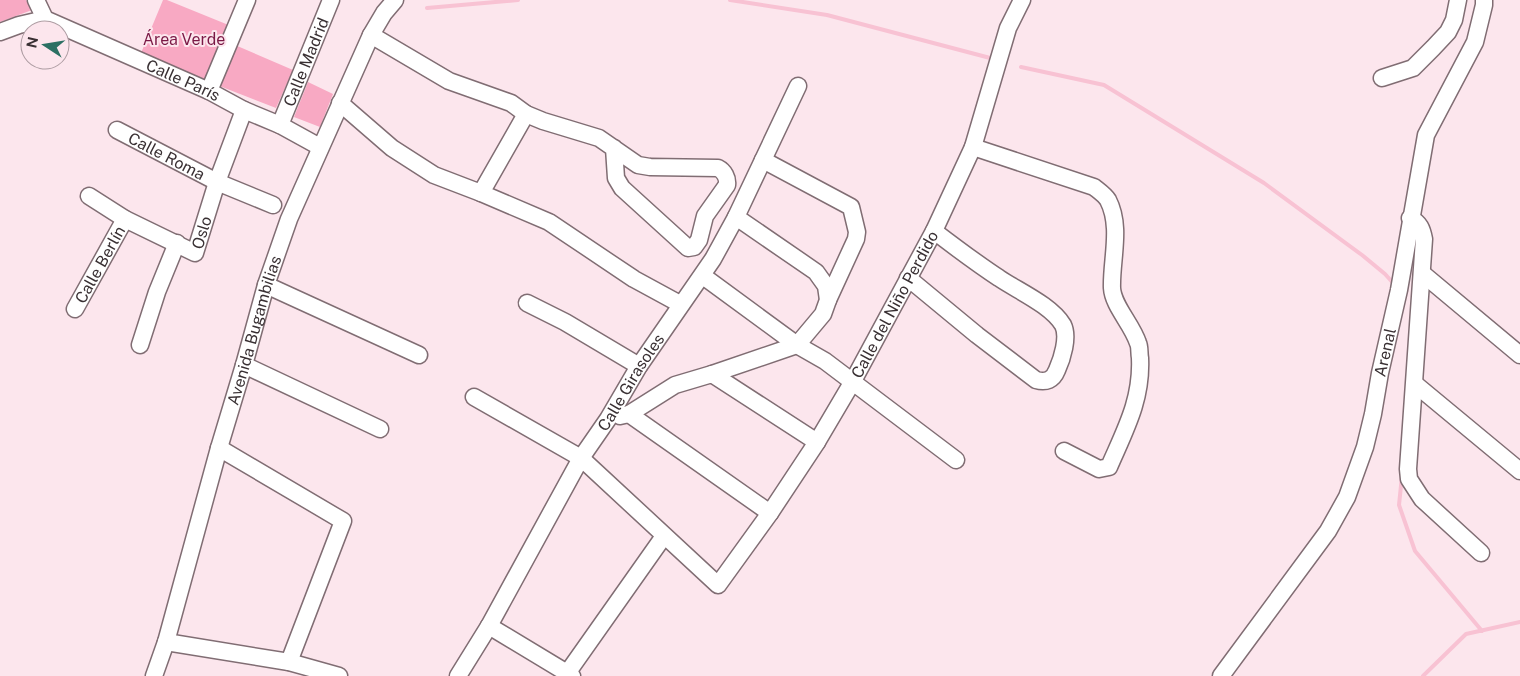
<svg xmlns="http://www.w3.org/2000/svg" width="1520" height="676" viewBox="0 0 1520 676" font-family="'Public Sans',sans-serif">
<rect width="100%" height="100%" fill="#fce6ed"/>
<path fill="#f8a9c3" d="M 0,0 L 26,0 L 32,10 L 0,22 Z
M 163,0 L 167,0 L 231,26 L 208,81 L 141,53 Z
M 235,45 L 293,70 L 276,108 L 217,85 Z
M 308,82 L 333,94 L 320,127 L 294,117 Z"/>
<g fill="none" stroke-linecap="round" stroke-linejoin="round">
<path stroke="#f8c2d3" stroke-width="4" d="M 730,0 L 827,15 L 994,59
M 427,8 L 518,0
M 1021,67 L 1104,85 L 1264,183 L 1362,255 L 1385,274 L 1394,284
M 1402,476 L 1399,505 L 1415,551 L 1482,631
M 1423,676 L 1466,634 L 1520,622"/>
<defs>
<g id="minor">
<path id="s1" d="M 36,0 L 45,19 L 209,91 L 244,110 L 280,125 L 320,147"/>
<path d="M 0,32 L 19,25 L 45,19"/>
<path d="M 371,35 L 449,81 L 511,103 L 526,114 L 543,121 L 599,138 L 638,165 L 650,167 L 718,168 C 724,171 728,178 727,185 L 705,216 L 699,240 L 694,247 L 688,248 L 622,188 L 616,178 L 614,148"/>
<path d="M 1382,78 L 1413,68 L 1433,48 L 1448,32 L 1454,20 L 1458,0"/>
<path d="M 209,91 L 247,0"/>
<path d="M 340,103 L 392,148 L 434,175 L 481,193 L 526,114"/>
<path id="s2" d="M 280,125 L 331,0"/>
<path id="s3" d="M 117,130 L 217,182 L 273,205"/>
<path d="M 973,147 L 1094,187 C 1099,191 1105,195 1108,200 C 1122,227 1111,260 1112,288 C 1113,306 1132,324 1138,343 C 1140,347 1139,353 1140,358 C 1142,400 1125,430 1109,467 L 1099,469 L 1064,451"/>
<path d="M 763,160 L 851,207 L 857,232 L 856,239 L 828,300"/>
<path d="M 481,193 L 549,222 L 634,279 L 680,304"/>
<path id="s4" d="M 89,196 L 125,219 L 195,253 L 217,182 L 244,110"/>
<path d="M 1410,218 C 1420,223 1422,229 1424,239 L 1408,469 L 1409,479 L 1422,499 L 1481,553"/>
<path d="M 1423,274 L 1520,355"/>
<path d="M 703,276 L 797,345 L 825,361 L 956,460"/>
<path d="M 908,278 L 977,335 L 1036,380 C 1046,383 1053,380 1057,370 C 1062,359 1069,337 1063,325 C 1051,305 1018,291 999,278 C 976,263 955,247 934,231"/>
<path d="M 266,285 L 419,355"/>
<path d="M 527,303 L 565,322 L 639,366"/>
<path id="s5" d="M 75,309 L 125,219"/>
<path d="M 140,345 L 157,292 L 177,243"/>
<path d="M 244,365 L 380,429"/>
<path d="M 712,374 L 797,345 L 823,314 L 828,300 L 826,286 L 816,272 L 736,217"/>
<path d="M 1415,384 L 1520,471"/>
<path id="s6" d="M 474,397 L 581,458 L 718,585 L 770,513 L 817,442 L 853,381 L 934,231 L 973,147 L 1008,28 L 1022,0"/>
<path d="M 629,414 L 675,385 L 712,374 L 817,442"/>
<path d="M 620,416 L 629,414 L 770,513"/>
<path d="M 219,448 L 343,521 L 289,662"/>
<path d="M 489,626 L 572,676"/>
<path d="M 166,642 L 289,662 L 339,676"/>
<path d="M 568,672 L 664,536"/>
<path id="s7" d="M 154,676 L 166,642 L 219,448 L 244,365 L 266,285 L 289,219 L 371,35 L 384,13 L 395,0"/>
<path id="s8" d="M 458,676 L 489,626 L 581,458 L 608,419 L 639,366 L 713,259 L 736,217 L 798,86"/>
<path id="s9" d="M 1221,676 L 1328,531 L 1347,497 L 1365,447 L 1373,414 L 1380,373 L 1399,290 L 1426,135 L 1475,42 L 1484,5 L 1484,0"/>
</g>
</defs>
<use href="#minor" stroke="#806d73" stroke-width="19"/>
<use href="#minor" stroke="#fff" stroke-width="16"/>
</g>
<g text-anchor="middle" stroke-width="4" stroke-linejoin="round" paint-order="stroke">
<g font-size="16" fill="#7a1845" stroke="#fce6ed">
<text x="184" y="45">Área Verde</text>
</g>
<g font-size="16" fill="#393033" stroke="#fce6ed">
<text dy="6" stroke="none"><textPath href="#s2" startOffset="68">Calle Madrid</textPath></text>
<text dy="6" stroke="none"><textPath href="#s1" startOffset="172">Calle París</textPath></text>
<text dy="6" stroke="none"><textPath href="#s3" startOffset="56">Calle Roma</textPath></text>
<text dy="6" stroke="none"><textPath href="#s4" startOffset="142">Oslo</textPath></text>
<text dy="6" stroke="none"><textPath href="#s5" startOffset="51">Calle Berlín</textPath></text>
<text dy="6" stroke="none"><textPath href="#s6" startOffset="642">Calle del Niño Perdido</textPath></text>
<text dy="6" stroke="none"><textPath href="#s7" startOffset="360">Avenida Bugambilias</textPath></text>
<text dy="6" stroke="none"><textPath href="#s9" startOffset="369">Arenal</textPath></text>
<text dy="6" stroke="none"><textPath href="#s8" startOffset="341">Calle Girasoles</textPath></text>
</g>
</g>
<g transform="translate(45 45) rotate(282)"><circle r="24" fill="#fce6ed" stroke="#ae9da3"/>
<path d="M0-4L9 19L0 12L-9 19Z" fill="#2c7063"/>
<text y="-8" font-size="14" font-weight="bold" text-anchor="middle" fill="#393033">N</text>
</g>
</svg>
